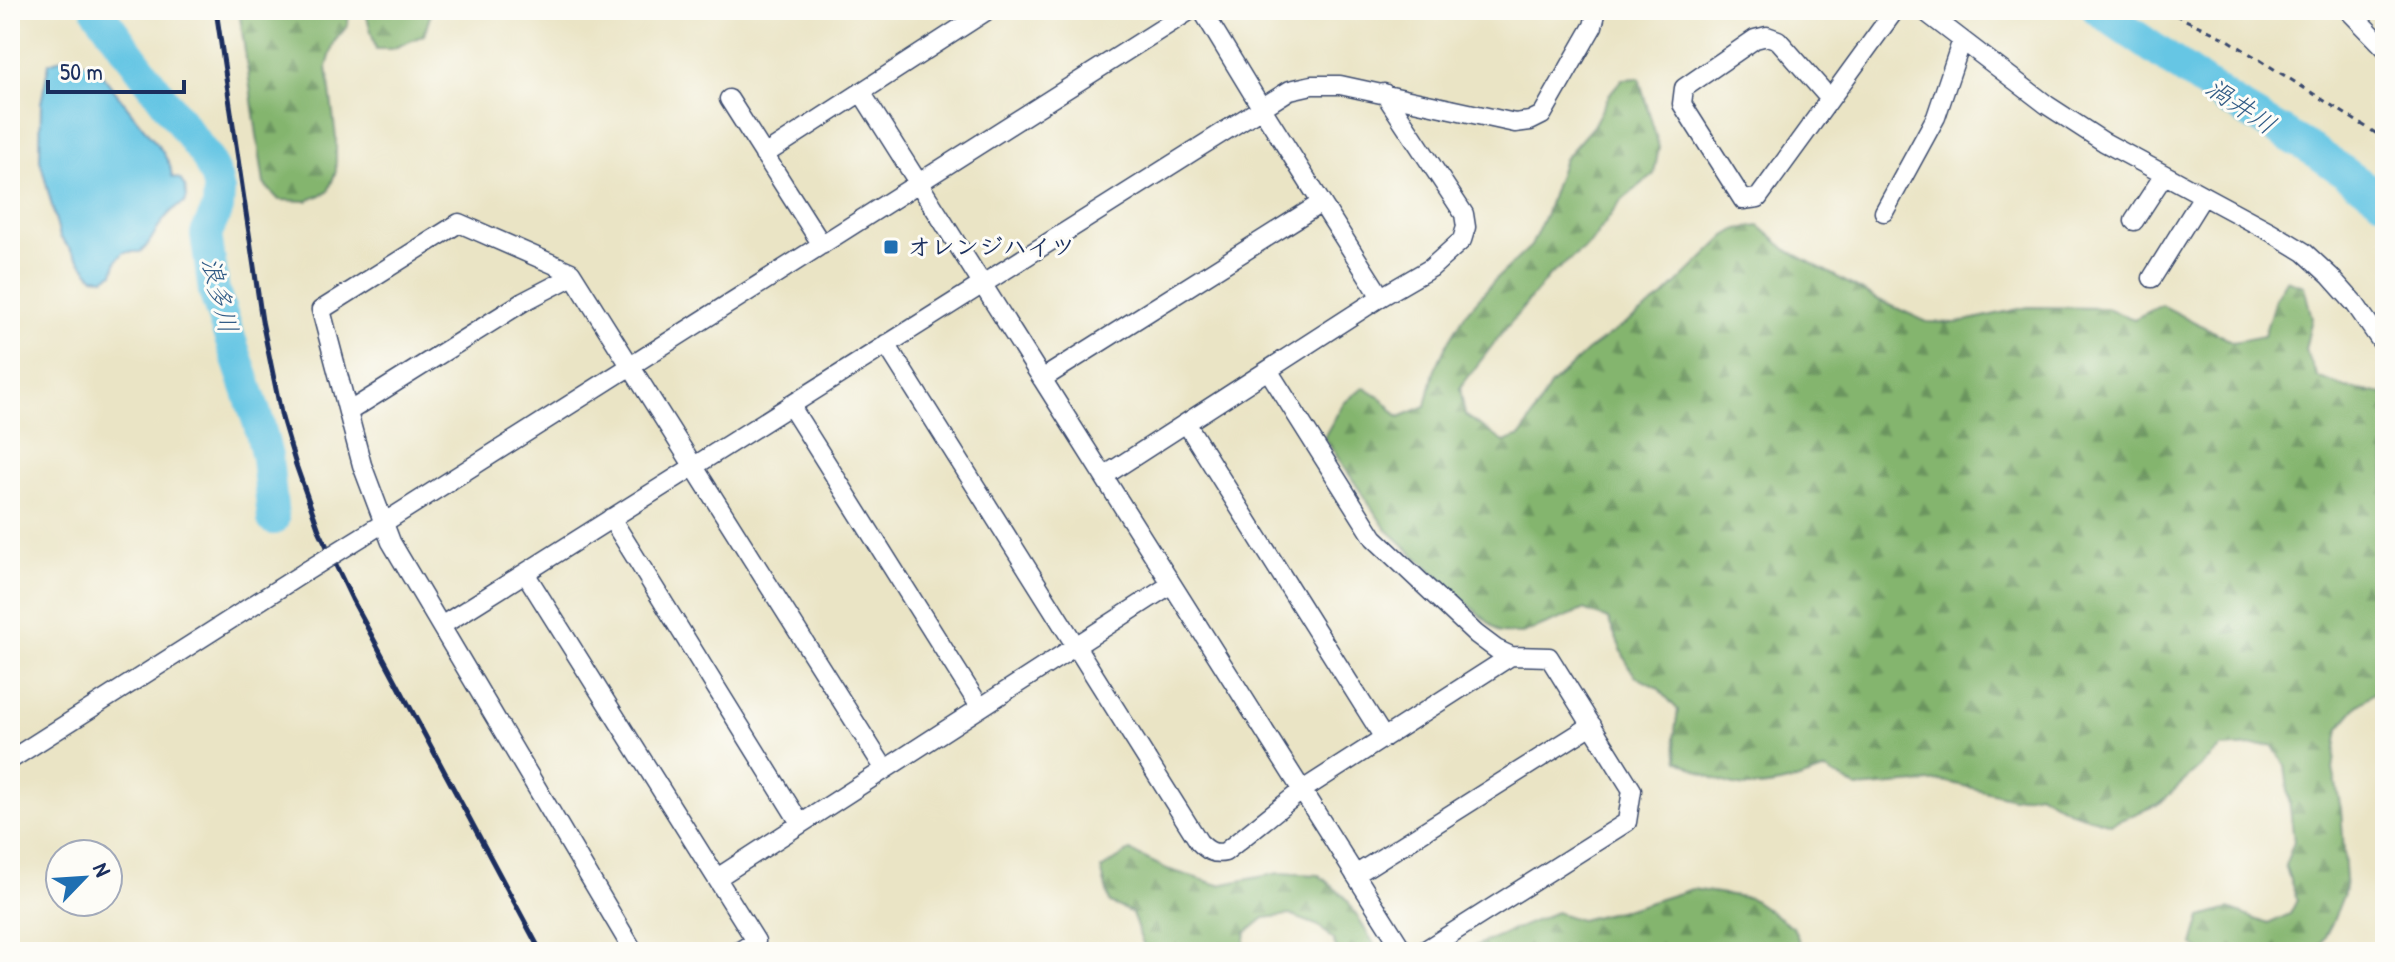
<svg xmlns="http://www.w3.org/2000/svg" width="2395" height="962" viewBox="0 0 2395 962" font-family="'Patrick Hand','Klee One',sans-serif">
<defs>
<pattern id="forest-firs" width="22" height="20" patternUnits="userSpaceOnUse" patternTransform="scale(2)"><rect width="22" height="20" fill="#84b56e"/><path d="M5 1l3.5 6h-7zM16 11l3.5 6h-7z" fill="#6b945e"/></pattern>
</defs>
<rect width="100%" height="100%" fill="#fdfcf7"/>
<filter id="ink" filterUnits="userSpaceOnUse"><feTurbulence type="fractalNoise" baseFrequency=".0125" numOctaves="2"/><feDisplacementMap in="SourceGraphic" scale="16" xChannelSelector="R" yChannelSelector="G"/><feConvolveMatrix kernelMatrix="1 2 1 2 8 2 1 2 1" color-interpolation-filters="sRGB"/></filter>
<filter id="wash" filterUnits="userSpaceOnUse"><feTurbulence type="fractalNoise" baseFrequency=".006" numOctaves="4" result="noise"/><feDisplacementMap in="SourceGraphic" scale="32" xChannelSelector="R" yChannelSelector="G"/><feGaussianBlur stdDeviation="1.8" result="paint"/><feColorMatrix in="noise" values="0 0 0 0 0 0 0 0 0 0 0 0 0 0 0 0 0 1.4 0 .05"/><feComposite in="paint" operator="in"/></filter>
<g filter="url(#wash)">
<rect width="100%" height="100%" fill="#eae4c5"/>
<path fill="url(#forest-firs)" stroke="#507266" stroke-width="2" d="M 239,10 L 349,10 L 348,25 L 334,42 L 327,67 L 336,137 L 336,171 L 328,192 L 307,201 L 279,200 L 264,184 Z
M 365,10 L 432,10 L 424,35 L 392,49 L 376,49 Z
M 1639,78 L 1659,147 L 1654,174 L 1620,202 L 1590,244 L 1549,276 L 1498,338 L 1460,388 L 1465,415 L 1504,442 L 1521,436 L 1550,386 L 1587,351 L 1663,297 L 1726,236 L 1738,229 L 1759,226 L 1787,250 L 1881,301 L 1927,322 L 1956,323 L 2028,307 L 2104,308 L 2134,319 L 2162,305 L 2233,342 L 2264,336 L 2275,299 L 2286,280 L 2304,286 L 2312,318 L 2305,350 L 2318,377 L 2346,388 L 2385,394 L 2385,686 L 2361,702 L 2339,728 L 2333,769 L 2341,809 L 2346,880 L 2344,893 L 2333,921 L 2317,952 L 2202,952 L 2193,945 L 2201,917 L 2229,909 L 2268,924 L 2290,914 L 2297,900 L 2285,865 L 2294,842 L 2285,765 L 2272,745 L 2221,748 L 2159,804 L 2111,824 L 2071,812 L 2038,793 L 2013,798 L 1943,781 L 1857,788 L 1826,770 C 1803,778 1778,787 1753,787 C 1728,788 1699,772 1678,760 L 1674,738 L 1678,710 L 1658,688 L 1635,676 L 1626,661 L 1608,619 L 1583,610 L 1522,634 L 1500,633 L 1386,529 L 1324,437 L 1343,404 L 1363,387 L 1382,399 L 1399,417 L 1426,406 L 1434,372 L 1446,346 L 1466,313 L 1494,281 L 1531,246 L 1546,213 L 1564,159 L 1593,126 L 1611,92 L 1622,79 Z
M 1130,851 L 1167,869 L 1219,885 L 1279,873 L 1319,875 L 1346,898 L 1379,952 L 1338,952 L 1333,940 L 1319,926 L 1290,915 L 1264,918 L 1246,933 L 1243,952 L 1146,952 L 1132,913 L 1110,903 L 1101,869 Z
M 1692,889 L 1750,898 L 1793,927 L 1800,943 L 1793,952 L 1461,952 L 1556,912 L 1580,920 L 1635,907 Z"/>
<path fill="#66c6e4" stroke="#407aa1" stroke-width="2" d="M 67,57 L 96,67 L 162,151 L 170,165 L 172,177 L 180,179 L 185,187 L 187,197 L 185,203 C 165,210 157,232 145,248 L 140,252 L 124,252 L 117,260 L 113,273 L 105,278 L 93,277 L 60,237 L 40,160 L 41,103 L 49,63 Z"/>
<g fill="none" stroke-linecap="round" stroke-linejoin="round">
<path stroke="#66c6e4" stroke-width="32" d="M 97,10 L 207,158 L 216,178 L 219,191 L 218,208 L 206,234 L 214,291 L 259,424 L 267,457 L 273,519
M 2098,10 L 2231,102 L 2316,152 L 2385,201"/>
</g>
</g>
<g filter="url(#ink)">
<g fill="none" stroke-linecap="round" stroke-linejoin="round">
<defs>
<path id="minor" d="M 1202,10 L 1261,107 L 1381,297
M 1923,10 L 2047,105 L 2104,142 L 2271,232 L 2304,252 L 2330,276 L 2355,304 L 2385,347
M 2348,10 L 2385,48
M 861,92 L 1404,952
M 729,99 L 822,245
M 1830,99 L 1778,40 L 1767,36 L 1755,39 L 1684,88 L 1682,104 L 1743,200 L 1758,198 L 1895,10
M 764,155 L 988,10
M 1884,212 L 1936,117 L 1962,40
M 2134,221 L 2164,175
M 2152,278 L 2203,196
M 886,344 L 1199,842 C 1207,850 1213,855 1225,852 L 1301,791 L 1511,656
M 1268,370 L 1374,538 L 1476,634 L 1496,649 L 1511,656 L 1549,657 L 1632,790 L 1627,822 L 1422,952
M 1042,379 L 1321,203
M 790,405 L 980,707
M 348,412 L 523,302 L 573,276
M 1186,423 L 1384,738
M 1104,476 L 1381,297 L 1431,268 L 1462,240 L 1466,227 L 1464,214 L 1384,93
M 611,518 L 800,823
M 363,536 L 1191,10
M 525,573 L 756,941 L 738,952
M 441,626 L 1290,90 L 1312,85 L 1340,85 L 1515,123 L 1530,121 L 1542,115 L 1593,26 L 1597,10
M 10,760 L 305,572
M 1355,875 L 1592,725
M 717,878 L 1170,585
M 634,952 L 391,542 L 362,465 L 321,310 L 459,223 L 571,272 L 884,768"/>
</defs>
<use href="#minor" stroke="#3a4a6d" stroke-width="21"/>
<path stroke="#3a4a6d" stroke-width="3" stroke-dasharray="6 6" stroke-linecap="butt" d="M 2164,10 L 2225,38 L 2385,139"/>
<use href="#minor" stroke="#fff" stroke-width="18"/>
<path stroke="#1b2f5e" stroke-width="5" d="M 216,10 L 262,321 L 282,418 L 296,465 L 319,530 L 352,599 L 541,952"/>
<defs>
<path id="minor-bridge" d="M 305,572 L 363,536"/>
</defs>
<use href="#minor-bridge" stroke="#3a4a6d" stroke-width="21" stroke-linecap="butt"/>
<use href="#minor-bridge" stroke="#fff" stroke-width="18"/>
</g>
</g>
<rect fill="#1f6fb2" stroke="#fdfcf7" stroke-width="3" x="883" y="239" width="16" height="16" rx="4"/>
<g text-anchor="middle" stroke-width="6" stroke-linejoin="round" paint-order="stroke">
<g font-size="24" font-weight="bold" fill="#1b2f5e" stroke="#fdfcf7" text-anchor="start">
<text x="907" y="255">オレンジハイツ</text>
</g>
<g font-size="26" font-style="italic" fill="#325c86" stroke="#fdfcf7">
<text transform="translate(2241 106) rotate(34)" y="9">渦井川</text>
<text transform="translate(220 295) rotate(76)" y="9">浪多川</text>
</g>
</g>
<rect width="2395" height="962" fill="none" stroke="#fdfcf7" stroke-width="40"/>
<g transform="translate(84 878) rotate(65)"><circle r="38" fill="#fdfcf7" stroke="#a3aaba" stroke-width="2"/>
<path d="M0-6L14 30L0 20L-14 30Z" fill="#1f6fb2"/>
<text y="-12" font-size="22" font-weight="bold" text-anchor="middle" fill="#1b2f5e">N</text>
</g>
<path d="M48 80v12h136v-12" fill="none" stroke="#1b2f5e" stroke-width="4"/>
<text x="60" y="80" font-size="24" fill="#1b2f5e" stroke="#fdfcf7" stroke-width="6" paint-order="stroke">50 m</text>
</svg>
